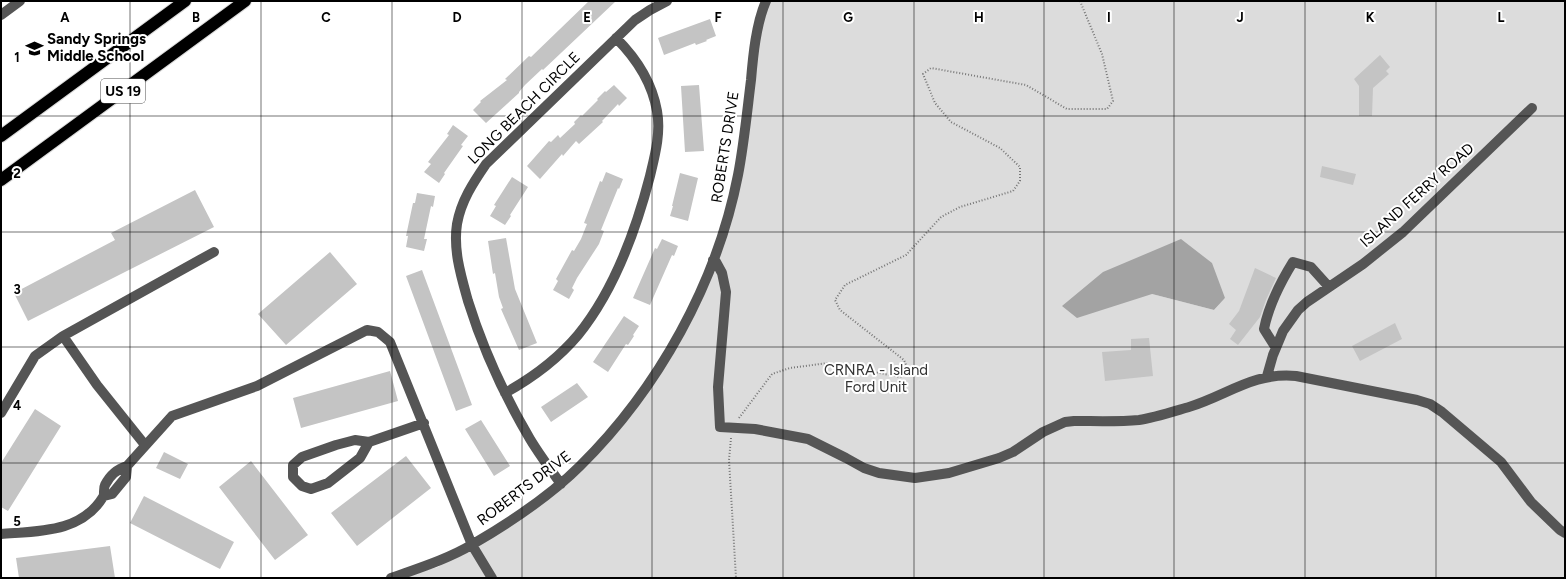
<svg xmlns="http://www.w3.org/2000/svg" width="1566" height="579" viewBox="0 0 1566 579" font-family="Figtree,sans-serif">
<rect width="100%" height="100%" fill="#fff"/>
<path fill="#dcdcdc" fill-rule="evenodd" d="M 767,1 L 1565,1 L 1565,578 L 399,578 L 438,567 L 533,507 L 607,436 L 681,330 L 723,232 ZM 1152,294 L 1225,298 L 1214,310 Z"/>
<path fill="#a3a3a3" d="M 1181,239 L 1212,263 L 1225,298 L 1214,310 L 1152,294 L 1077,318 L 1062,306 L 1103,272 Z"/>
<path fill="#c4c4c4" d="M 589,1 L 616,1 L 543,70 L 542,69 L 525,85 L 519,92 L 519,93 L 486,123 L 473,110 L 481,102 L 480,101 L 507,80 L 505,79 L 529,56 L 531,57 Z
M 710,19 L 716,36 L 706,40 L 707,41 L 696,45 L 695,43 L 664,55 L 658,38 Z
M 1380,55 L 1390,67 L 1386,71 L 1389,74 L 1373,88 L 1372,116 L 1359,116 L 1359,86 L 1354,79 Z
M 614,85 L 627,98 L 619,106 L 618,104 L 602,121 L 603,122 L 579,144 L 576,141 L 563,156 L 562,154 L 540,179 L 527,166 L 549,141 L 551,142 L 558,135 L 560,138 L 575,124 L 574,122 L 581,115 L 582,116 L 598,100 L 597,99 L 605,91 L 606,92 Z
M 699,85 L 704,151 L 685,152 L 681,86 Z
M 453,125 L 468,136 L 461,145 L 463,146 L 444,173 L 445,174 L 439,183 L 424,172 L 431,164 L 428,162 L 449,135 L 447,134 Z
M 1322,166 L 1356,174 L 1353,185 L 1320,177 Z
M 606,172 L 623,179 L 619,189 L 618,188 L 601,230 L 604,231 L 599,244 L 577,278 L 572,288 L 574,290 L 569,299 L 553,290 L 558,281 L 556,279 L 572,250 L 574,251 L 581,239 L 587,224 L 584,223 L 600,181 L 602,182 Z
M 680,173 L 698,178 L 688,221 L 670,216 L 673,206 L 672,206 Z
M 512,177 L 528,187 L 510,215 L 511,216 L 505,225 L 490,216 L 496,206 L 494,205 Z
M 195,190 L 214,227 L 28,321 L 14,293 L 115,240 L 111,233 Z
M 417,193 L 435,196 L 433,207 L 431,206 L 424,239 L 427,239 L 424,251 L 406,247 L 408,236 L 406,236 L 413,203 L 415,203 Z
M 506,238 L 515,289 L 537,343 L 519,350 L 501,309 L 503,308 L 499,297 L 495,273 L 493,274 L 488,241 Z
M 662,239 L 678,246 L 674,256 L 672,255 L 650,305 L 633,298 L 655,248 L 657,249 Z
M 330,252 L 357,284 L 286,345 L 258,314 Z
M 1255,268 L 1276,278 L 1266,300 L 1260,317 L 1238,345 L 1230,339 L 1236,330 L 1229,324 L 1239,311 Z
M 422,270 L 472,405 L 456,411 L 406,276 Z
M 624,316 L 639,326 L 633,335 L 634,336 L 628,345 L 626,344 L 608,372 L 593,362 Z
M 1395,323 L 1402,339 L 1360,361 L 1352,346 Z
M 1149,338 L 1153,376 L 1105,381 L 1102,352 L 1131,350 L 1131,339 Z
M 390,371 L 398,401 L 301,428 L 293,398 Z
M 577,383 L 588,397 L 551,422 L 541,407 Z
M 35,409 L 61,426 L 8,511 L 1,507 L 1,463 Z
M 481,420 L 510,466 L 494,476 L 465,429 Z
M 164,452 L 188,464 L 180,479 L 156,468 Z
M 406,456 L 431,488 L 357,546 L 331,513 Z
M 251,461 L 308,535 L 275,560 L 219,487 Z
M 144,496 L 234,542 L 220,569 L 130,523 Z
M 110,546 L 115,578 L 19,578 L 16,558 Z"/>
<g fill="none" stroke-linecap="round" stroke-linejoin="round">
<defs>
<path id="highway" d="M 1,136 L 185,1
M 1,180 L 245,1"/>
</defs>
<use href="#highway" stroke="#dbdbdb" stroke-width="14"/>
<path stroke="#777" stroke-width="2" stroke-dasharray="1 2" stroke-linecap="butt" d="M 739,418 L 772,374 L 790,368 L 828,363 L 900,377 L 909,372 L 904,360 L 840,310 L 835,300 L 845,285 L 906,255 L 941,217 L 960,207 L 1013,191 L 1020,181 L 1020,167 L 1000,148 L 951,122 L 935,103 L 923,74 L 931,68 L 1026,85 L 1067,109 L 1107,109 L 1113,101 L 1102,54 L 1080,1
M 731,438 L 729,460 L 736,578"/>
<path stroke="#555" stroke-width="10" d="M 1,15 L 20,1
M 713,260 L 716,262 L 722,273 L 726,292 L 718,387 L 720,427 L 755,429 L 808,439 L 846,458 L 864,468 L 879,473 L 915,478 L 949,473 L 999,458 L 1013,452 L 1043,432 L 1065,422 L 1074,421 C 1095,421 1118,422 1139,420 C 1153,418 1175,411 1189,407 C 1228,395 1253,372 1296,376 L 1417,400 L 1430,404 L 1442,412 L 1501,462 L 1531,502 L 1560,530 L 1565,533
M 63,336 L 97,385 L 145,445
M 1276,348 L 1264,329 C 1269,304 1280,283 1293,262 L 1311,267 L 1329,287
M 1267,376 L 1273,355 L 1283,331 L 1298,310 L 1307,302 L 1363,264 L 1403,232 L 1532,108
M 505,393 C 532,378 557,360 578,335 C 613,292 636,230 650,176 C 655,155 661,133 657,111 C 652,82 637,59 616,38
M 1,413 L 35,356 L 63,336 L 214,252
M 369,442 L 360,458 L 328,483 L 311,489 L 302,486 L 293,477 L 293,465 L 302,457 L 336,445 L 355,440 L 369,442 L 424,423
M 127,466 L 172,416 L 257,386 L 367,330 L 378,332 L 390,342 L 472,545 L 492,578
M 561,484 C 550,469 539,454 530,439 C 504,395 483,349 468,301 C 461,276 453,250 457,224 C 461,201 473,183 486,164 L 635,20 L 650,10 L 667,1
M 1,534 C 38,531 81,533 103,497 C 105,494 103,489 105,485 C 110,475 117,469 127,466 L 126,477 L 112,494 L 104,496
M 391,578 C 419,568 448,559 473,544 C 509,523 551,495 580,466 C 658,389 717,283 738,175 C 744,144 747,112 751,80 C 753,56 756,24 766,1"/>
<use href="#highway" stroke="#000" stroke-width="12"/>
</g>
<path fill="none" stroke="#000" stroke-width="1" stroke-opacity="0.55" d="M 130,1 L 130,578M 261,1 L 261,578M 392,1 L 392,578M 522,1 L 522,578M 652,1 L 652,578M 783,1 L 783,578M 914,1 L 914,578M 1044,1 L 1044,578M 1174,1 L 1174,578M 1305,1 L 1305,578M 1436,1 L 1436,578M 1,116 L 1565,116M 1,232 L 1565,232M 1,347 L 1565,347M 1,463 L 1565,463"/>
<defs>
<symbol id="school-bare" viewBox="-9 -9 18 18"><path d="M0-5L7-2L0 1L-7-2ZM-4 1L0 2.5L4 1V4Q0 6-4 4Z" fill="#000" stroke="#fff" stroke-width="2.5" paint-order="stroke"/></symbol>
</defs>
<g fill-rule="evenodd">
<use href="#school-bare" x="22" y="36" width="25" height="25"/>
</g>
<g text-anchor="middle" stroke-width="4" stroke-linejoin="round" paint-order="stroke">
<rect fill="#fff" stroke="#4c4c4c" stroke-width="1" x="101" y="79" width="44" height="24" rx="3"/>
<g font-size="14" font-weight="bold" fill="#000">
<text x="123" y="96">US 19</text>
</g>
<g font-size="15" font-weight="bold" fill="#000" stroke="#fff" text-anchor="start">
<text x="47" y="44">Sandy Springs<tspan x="47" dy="17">Middle School</tspan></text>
</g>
<g font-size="15" fill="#000" stroke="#fff">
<text transform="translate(524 108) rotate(-45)" y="5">LONG BEACH CIRCLE</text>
<text transform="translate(725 147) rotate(-81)" y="5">ROBERTS DRIVE</text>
<text transform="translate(1417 195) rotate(-42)" y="5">ISLAND FERRY ROAD</text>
<text transform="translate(524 488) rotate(-37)" y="5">ROBERTS DRIVE</text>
</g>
<g font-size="15" fill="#333" stroke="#fff">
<text x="876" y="375">CRNRA - Island<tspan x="876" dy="17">Ford Unit</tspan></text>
</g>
</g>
<g font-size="13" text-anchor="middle" font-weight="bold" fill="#000" stroke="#fff" stroke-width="4" stroke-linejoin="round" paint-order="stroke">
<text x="65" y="22">A</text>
<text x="196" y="22">B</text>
<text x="326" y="22">C</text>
<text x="457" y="22">D</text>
<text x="587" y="22">E</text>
<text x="718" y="22">F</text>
<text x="848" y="22">G</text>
<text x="979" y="22">H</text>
<text x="1109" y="22">I</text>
<text x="1240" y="22">J</text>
<text x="1370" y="22">K</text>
<text x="1501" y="22">L</text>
<text x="17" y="62">1</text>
<text x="17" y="178">2</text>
<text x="17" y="294">3</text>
<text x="17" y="410">4</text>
<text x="17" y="526">5</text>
</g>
<rect width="1566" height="579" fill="none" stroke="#000000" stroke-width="4"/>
</svg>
